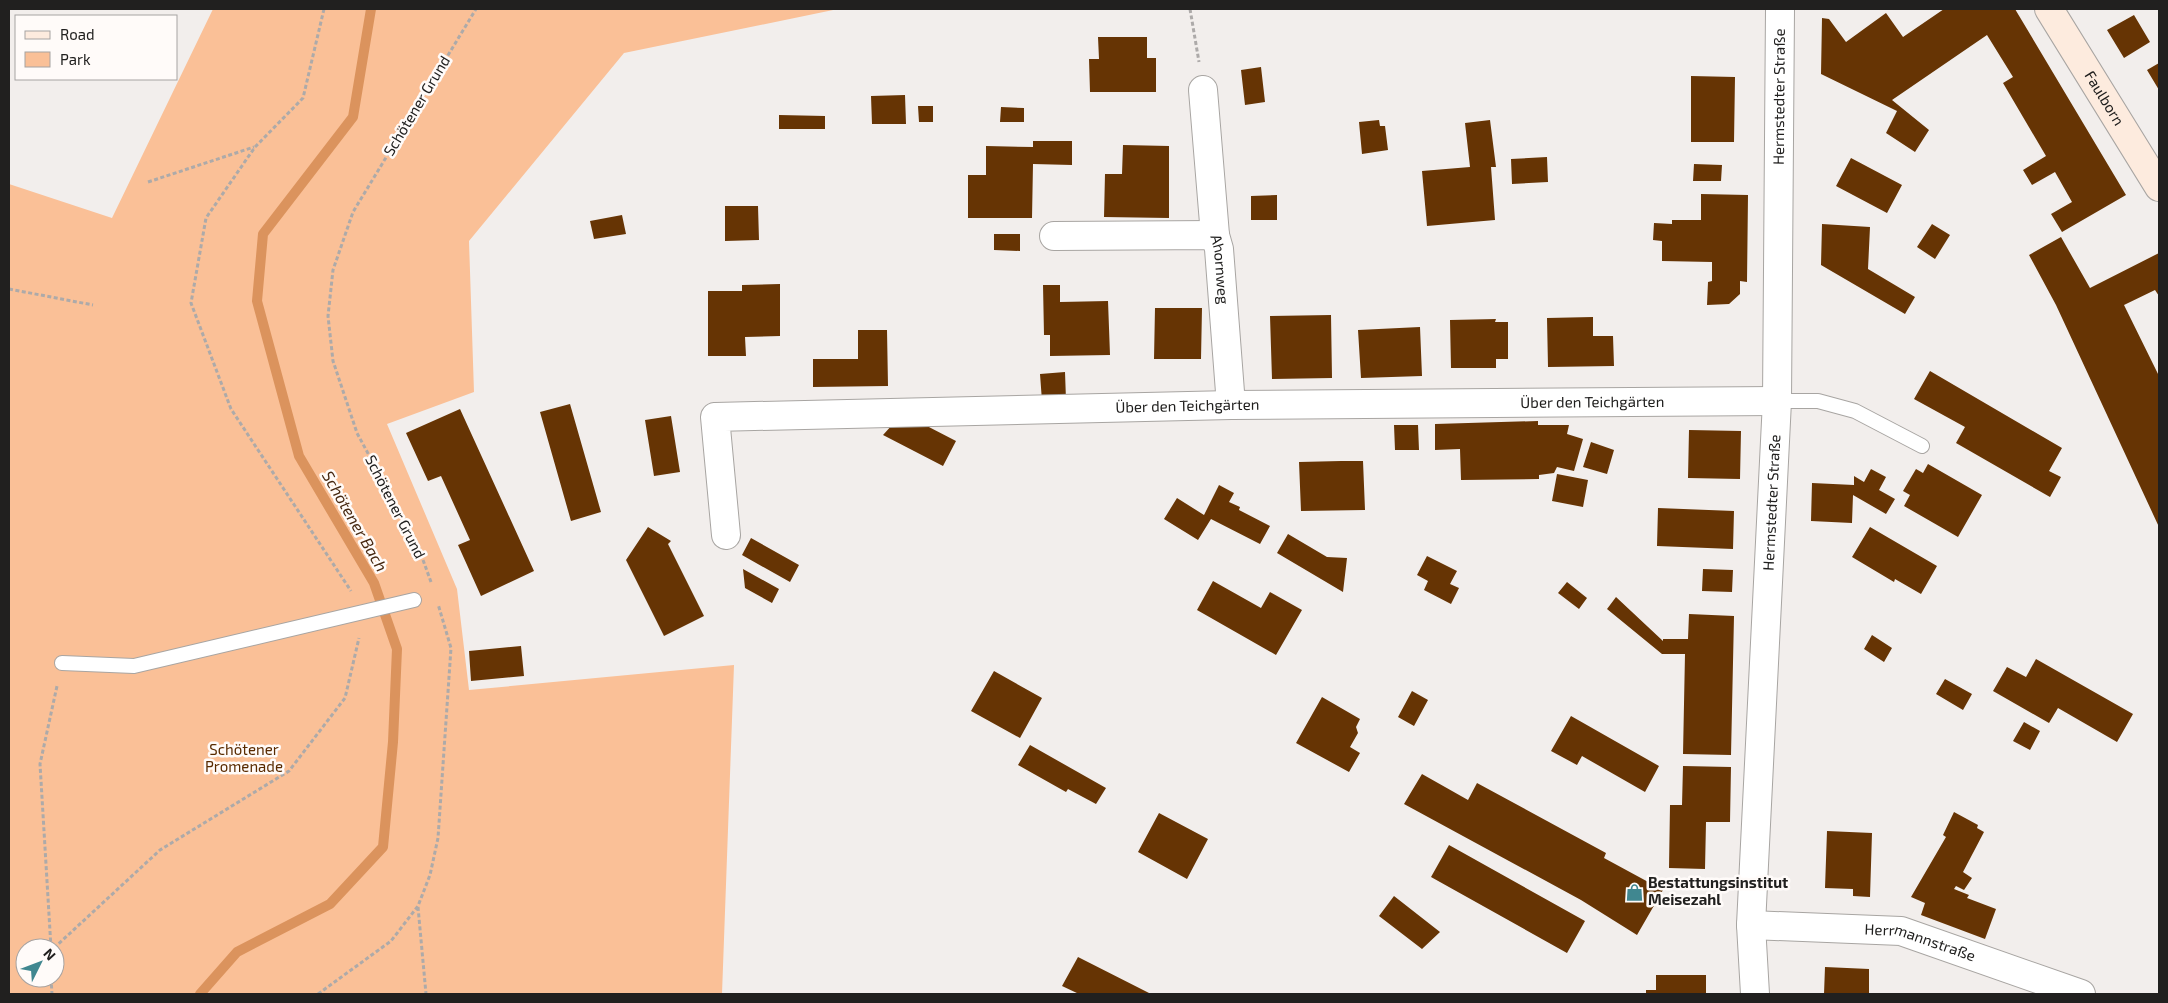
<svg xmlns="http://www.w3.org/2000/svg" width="2168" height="1003" viewBox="0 0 2168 1003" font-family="'Exo 2',sans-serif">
<rect width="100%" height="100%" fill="#f2eeec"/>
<path fill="#fac097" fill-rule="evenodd" d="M 213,9 L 838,9 L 624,53 L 469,241 L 474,392 L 387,424 L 457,589 L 469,690 L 734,665 L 722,994 L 9,994 L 9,184 L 112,218 ZM 25,948 L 55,948 L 55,978 L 25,978 Z"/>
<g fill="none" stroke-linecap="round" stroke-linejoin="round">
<path stroke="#db935d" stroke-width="10" d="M 200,994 L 237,952 L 330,904 L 383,847 L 393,742 L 397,649 L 374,583 L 299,456 L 257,301 L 263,234 L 353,117 L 371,9"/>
</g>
<path fill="#663404" d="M 1944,9 L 2015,9 L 2126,195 L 2062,232 L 2051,214 L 2072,202 L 2055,172 L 2032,185 L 2023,170 L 2046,156 L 2003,83 L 2013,77 L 1987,35 L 1892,100 L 1929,130 L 1915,152 L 1886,133 L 1897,111 L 1821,74 L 1822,18 L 1829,19 L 1846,42 L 1886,13 L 1903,37 Z
M 2134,15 L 2150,42 L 2124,58 L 2107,30 Z
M 1098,37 L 1147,37 L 1147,58 L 1156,58 L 1156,92 L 1090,92 L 1089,59 L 1099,59 Z
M 2159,63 L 2159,90 L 2147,70 Z
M 1261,67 L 1265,102 L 1245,105 L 1241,70 Z
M 1691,76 L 1735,77 L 1734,142 L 1691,142 Z
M 905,95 L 906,124 L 872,124 L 871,96 Z
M 918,106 L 933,106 L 933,122 L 919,122 Z
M 1001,107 L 1024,108 L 1024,122 L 1000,122 Z
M 779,115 L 825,116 L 825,129 L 779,129 Z
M 1379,120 L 1380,126 L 1385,126 L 1388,150 L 1362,154 L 1359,122 Z
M 1490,120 L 1496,167 L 1491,167 L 1495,220 L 1427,226 L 1422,171 L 1470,167 L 1465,123 Z
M 1033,141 L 1072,141 L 1072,165 L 1033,164 L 1032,218 L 968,218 L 968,175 L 986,175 L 986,146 L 1033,147 Z
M 1123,145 L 1169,146 L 1169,218 L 1104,217 L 1105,174 L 1122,174 Z
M 1547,157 L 1548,182 L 1512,184 L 1511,159 Z
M 1851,158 L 1902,185 L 1887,213 L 1836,186 Z
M 1694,164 L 1722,165 L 1721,181 L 1693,181 Z
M 1701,194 L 1748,195 L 1747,282 L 1740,281 L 1740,294 L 1729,304 L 1707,305 L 1708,282 L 1712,281 L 1712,262 L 1662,261 L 1662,241 L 1653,240 L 1654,223 L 1672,224 L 1672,220 L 1701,220 Z
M 1277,195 L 1277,220 L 1251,220 L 1251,196 Z
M 725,206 L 758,206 L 759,240 L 725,241 Z
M 622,215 L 626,234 L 594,239 L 590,221 Z
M 1822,224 L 1870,227 L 1868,269 L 1915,297 L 1905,314 L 1821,265 Z
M 1932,224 L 1950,235 L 1935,259 L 1917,247 Z
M 994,234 L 1020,234 L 1020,251 L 994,250 Z
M 2061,237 L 2090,288 L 2159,253 L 2159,296 L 2155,290 L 2124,305 L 2159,376 L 2159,527 L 2056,305 L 2029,255 Z
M 780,284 L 780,336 L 745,337 L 746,356 L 708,356 L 708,291 L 742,291 L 742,285 Z
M 1043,285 L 1060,285 L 1060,302 L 1108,301 L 1110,355 L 1050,356 L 1050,335 L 1044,335 Z
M 1155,308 L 1202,308 L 1201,359 L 1154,359 Z
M 1331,315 L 1332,378 L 1272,379 L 1270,316 Z
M 1593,317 L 1593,336 L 1613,336 L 1614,366 L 1548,367 L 1547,318 Z
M 1496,319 L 1495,322 L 1508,322 L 1508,359 L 1496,359 L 1496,368 L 1451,368 L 1450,320 Z
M 1420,327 L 1422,376 L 1361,378 L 1358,330 Z
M 858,330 L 887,330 L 888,386 L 813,387 L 813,359 L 858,359 Z
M 1930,371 L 2062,448 L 2049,471 L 2061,477 L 2050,497 L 1956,443 L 1965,427 L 1914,399 Z
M 1065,372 L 1066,400 L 1042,401 L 1040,374 Z
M 570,404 L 601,512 L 571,521 L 540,412 Z
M 460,409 L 534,571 L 481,596 L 458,545 L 470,540 L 441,476 L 428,481 L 406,433 Z
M 671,416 L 680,472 L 654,476 L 645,420 Z
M 1538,421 L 1538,425 L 1569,425 L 1567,434 L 1583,439 L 1574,471 L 1557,467 L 1554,473 L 1539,475 L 1539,479 L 1461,480 L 1460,449 L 1435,450 L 1435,424 Z
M 893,424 L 925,425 L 956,441 L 943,466 L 883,435 Z
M 1394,425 L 1418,425 L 1419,450 L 1395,450 Z
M 1689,430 L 1741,431 L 1740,479 L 1688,478 Z
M 1591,442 L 1614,450 L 1607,474 L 1583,467 Z
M 1341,461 L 1363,461 L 1365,510 L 1301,511 L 1299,462 Z
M 1928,464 L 1982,495 L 1958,537 L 1904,506 L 1910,495 L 1903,491 L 1916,469 L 1923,473 Z
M 1871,469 L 1886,477 L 1879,490 L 1895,499 L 1886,514 L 1853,495 L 1852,523 L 1811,521 L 1812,483 L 1854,485 L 1854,476 L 1864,482 Z
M 1557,474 L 1588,480 L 1583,507 L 1552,501 Z
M 1219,485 L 1234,493 L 1229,502 L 1240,507 L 1239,510 L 1270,526 L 1260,544 L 1211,519 L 1198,540 L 1164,519 L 1177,498 L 1204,515 Z
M 1658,508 L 1734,511 L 1733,549 L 1657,546 Z
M 648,527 L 671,541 L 668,544 L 704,616 L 664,636 L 626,560 Z
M 1870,527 L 1937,566 L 1921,594 L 1895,579 L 1894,582 L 1852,557 Z
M 1288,534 L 1327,557 L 1347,558 L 1343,592 L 1277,553 Z
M 751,538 L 799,565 L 790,582 L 742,555 Z
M 1427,556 L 1457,571 L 1450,584 L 1459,588 L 1451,604 L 1424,590 L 1428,581 L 1417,575 Z
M 743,569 L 779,589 L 772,603 L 745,588 Z
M 1703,569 L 1733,570 L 1732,592 L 1702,591 Z
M 1213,581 L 1261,608 L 1270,592 L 1302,610 L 1276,655 L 1197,610 Z
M 1567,582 L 1587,598 L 1579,609 L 1558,593 Z
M 1616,597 L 1663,641 L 1663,639 L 1688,639 L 1689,614 L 1734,616 L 1731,755 L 1683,754 L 1685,654 L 1662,654 L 1607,609 Z
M 1872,635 L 1892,648 L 1884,662 L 1864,649 Z
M 521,646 L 524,676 L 471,681 L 469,651 Z
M 2036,659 L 2133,714 L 2117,742 L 2058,708 L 2049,723 L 1993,691 L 2007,667 L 2026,677 Z
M 994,671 L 1042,698 L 1020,738 L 971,711 Z
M 1945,679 L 1972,694 L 1963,710 L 1936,694 Z
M 1412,691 L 1428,700 L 1414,726 L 1398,717 Z
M 1322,697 L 1360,719 L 1356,727 L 1358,733 L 1350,747 L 1360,753 L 1349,772 L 1296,743 Z
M 1571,716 L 1659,766 L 1645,792 L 1582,756 L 1577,765 L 1551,751 Z
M 2024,722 L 2040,731 L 2030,750 L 2013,741 Z
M 1030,745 L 1106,788 L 1096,804 L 1068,789 L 1066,792 L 1018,765 Z
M 1683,766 L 1731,767 L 1730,822 L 1706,822 L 1705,869 L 1669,868 L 1670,805 L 1682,805 Z
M 1422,774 L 1468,800 L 1477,783 L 1606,853 L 1604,858 L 1663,890 L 1637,935 L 1581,900 L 1404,804 Z
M 1954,812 L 1978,825 L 1977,828 L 1984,832 L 1963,872 L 1972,878 L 1964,890 L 1956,886 L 1954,889 L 1969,895 L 1967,898 L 1996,909 L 1985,939 L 1921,915 L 1925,903 L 1911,897 L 1946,837 L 1943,835 Z
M 1159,813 L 1208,839 L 1187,879 L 1138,852 Z
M 1827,831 L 1872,833 L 1870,897 L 1853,896 L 1853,889 L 1825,888 Z
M 1449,845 L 1585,921 L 1567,953 L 1431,877 Z
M 1394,896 L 1440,932 L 1422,949 L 1379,916 Z
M 1078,957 L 1151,994 L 1079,994 L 1062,986 Z
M 1825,967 L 1869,969 L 1869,994 L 1824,994 Z
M 1656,975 L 1706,975 L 1706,994 L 1646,994 L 1646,990 L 1656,990 Z"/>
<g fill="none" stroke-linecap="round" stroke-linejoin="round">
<defs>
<path id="lane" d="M 1777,401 L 1818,401 L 1855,411 L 1922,446
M 62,663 L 134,666 L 414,600"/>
<g id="street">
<path d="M 1203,90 L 1215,235"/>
<path id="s1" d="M 1054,236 L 1215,235 L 1219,249 L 1231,405"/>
<path id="s2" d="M 726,535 L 715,417 L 1231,405 L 1777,401"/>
<path id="s3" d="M 1751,925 L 1901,931 L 2081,994"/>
<path id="s4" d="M 1755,994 L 1751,925 L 1777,401 L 1780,9"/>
</g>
<g id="secondary">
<path id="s5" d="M 2049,9 L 2159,187"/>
</g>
</defs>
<use href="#lane" stroke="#a8a5a2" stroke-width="16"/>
<use href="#street" stroke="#a8a5a2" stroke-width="30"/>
<use href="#secondary" stroke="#a8a5a2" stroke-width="30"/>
<path stroke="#adaaa9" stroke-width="3" stroke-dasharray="4 2.5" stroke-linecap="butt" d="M 324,9 L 303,98 L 255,147 L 206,218 L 191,303 L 231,409 L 351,591
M 1190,9 L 1199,62
M 148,182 L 254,147
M 9,289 L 93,305
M 431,582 L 418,546 L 357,433 L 333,361 L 328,316 L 333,270 L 353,212 L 476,9
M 418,907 L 426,994
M 51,948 L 40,764 L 57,686
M 54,948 L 160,850 L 289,771 L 345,698 L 359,638
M 51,978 L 52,994
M 318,994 L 391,941 L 418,906 L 430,875 L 438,838 L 451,648 L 438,604"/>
<use href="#lane" stroke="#fff" stroke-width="14"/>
<use href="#street" stroke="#fff" stroke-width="28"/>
<use href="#secondary" stroke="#fdebde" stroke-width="28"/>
</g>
<defs>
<symbol id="shop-bare" viewBox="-9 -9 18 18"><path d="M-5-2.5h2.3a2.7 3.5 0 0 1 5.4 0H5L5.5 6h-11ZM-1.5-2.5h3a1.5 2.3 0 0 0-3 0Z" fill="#408790" stroke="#fffbf9" stroke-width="2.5" paint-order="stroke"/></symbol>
</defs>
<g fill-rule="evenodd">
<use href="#shop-bare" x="1622" y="880" width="25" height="25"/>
</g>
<g text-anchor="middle" stroke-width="5" stroke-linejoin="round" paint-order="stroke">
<g font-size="15" fill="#21201f" stroke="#fffbf9">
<text dy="5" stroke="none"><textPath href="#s4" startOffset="898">Hermstedter Straße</textPath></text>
<text dy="5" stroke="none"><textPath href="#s5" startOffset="105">Faulborn</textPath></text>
<text transform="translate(417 106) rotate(-59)" y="5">Schötener Grund</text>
<text dy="5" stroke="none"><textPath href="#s1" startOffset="196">Ahornweg</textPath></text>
<text dy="5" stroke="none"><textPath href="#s2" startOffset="996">Über den Teichgärten</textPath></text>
<text dy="5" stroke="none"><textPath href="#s2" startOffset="591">Über den Teichgärten</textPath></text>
<text dy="5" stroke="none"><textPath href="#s4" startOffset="492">Hermstedter Straße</textPath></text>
<text transform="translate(395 507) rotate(63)" y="5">Schötener Grund</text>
<text dy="5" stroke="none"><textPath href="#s3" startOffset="171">Herrmannstraße</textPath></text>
</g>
<g font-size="15" fill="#592b00" stroke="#fffbf9">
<text x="244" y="755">Schötener<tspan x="244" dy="17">Promenade</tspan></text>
</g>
<g font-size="15" font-weight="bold" fill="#21201f" stroke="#fffbf9" text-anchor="start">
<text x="1648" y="888">Bestattungsinstitut<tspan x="1648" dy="17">Meisezahl</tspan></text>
</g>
<g font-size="16" font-style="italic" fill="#462811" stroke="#fffbf9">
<text transform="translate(355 521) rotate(60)" y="6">Schötener Bach</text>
</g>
</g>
<rect width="2168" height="1003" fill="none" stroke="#21201f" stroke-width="20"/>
<rect x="15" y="15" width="162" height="65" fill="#fffbf9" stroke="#a6a3a2"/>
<rect x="25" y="31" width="25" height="8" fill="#fdebde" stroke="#a6a3a2"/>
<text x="60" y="40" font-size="15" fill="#21201f">Road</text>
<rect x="25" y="52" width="25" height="15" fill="#fac097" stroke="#a6a3a2"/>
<text x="60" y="65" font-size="15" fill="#21201f">Park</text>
<g transform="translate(40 963) rotate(48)"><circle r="24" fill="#fffbf9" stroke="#a6a3a2"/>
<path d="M0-4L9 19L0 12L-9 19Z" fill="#408790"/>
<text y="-8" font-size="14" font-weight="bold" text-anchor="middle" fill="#21201f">N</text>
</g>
</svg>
